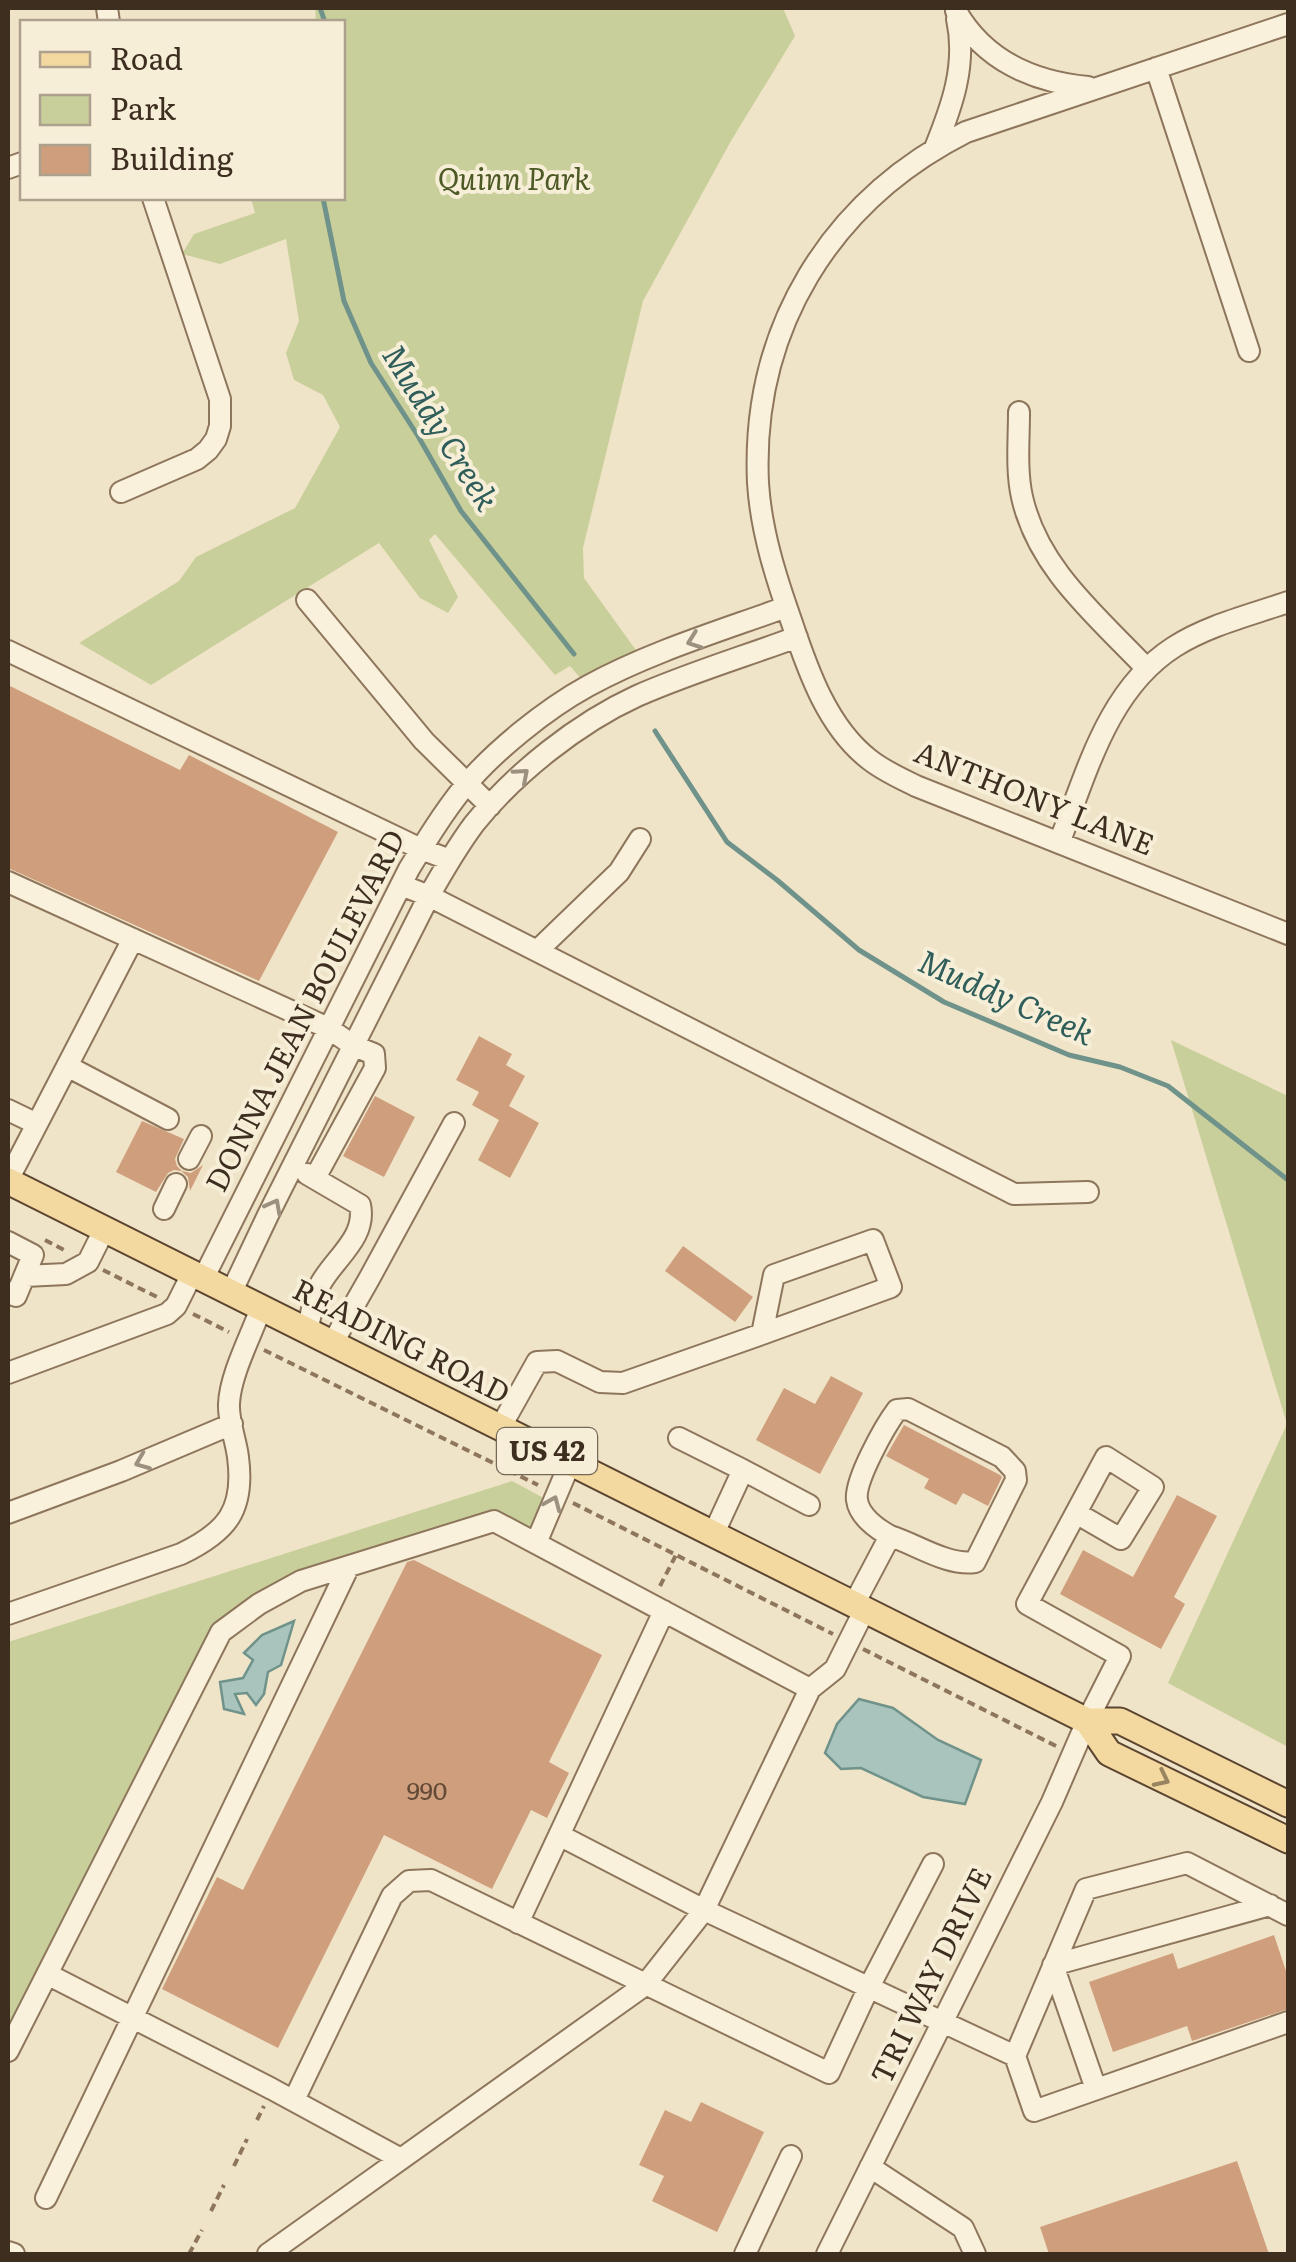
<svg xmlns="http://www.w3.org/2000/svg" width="1296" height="2262" viewBox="0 0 1296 2262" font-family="Literata,serif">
<rect width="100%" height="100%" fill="#f0e4c8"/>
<path fill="#c9cf9b" d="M 315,8 L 783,8 L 795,36 L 731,141 L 643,301 L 583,548 L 584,578 L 638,653 L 582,680 L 570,666 L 555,675 L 435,534 L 429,540 L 458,597 L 448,613 L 420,598 L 379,543 L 151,685 L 79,643 L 179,581 L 196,557 L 295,508 L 340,427 L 323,395 L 294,380 L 286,353 L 299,321 L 286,239 L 220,264 L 182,254 L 194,234 L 255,213 L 251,198 L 342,198 L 342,22 L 316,22 Z
M 1171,1040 L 1288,1096 L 1288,1747 L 1168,1683 L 1287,1424 Z
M 512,1481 L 553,1503 L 536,1543 L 493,1521 L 301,1581 L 221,1632 L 8,2051 L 8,1642 Z"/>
<path fill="#a9c4bc" stroke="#6f938a" stroke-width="2.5" d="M 294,1621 L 281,1665 L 268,1672 L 264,1694 L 256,1705 L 247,1693 L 235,1694 L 244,1714 L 224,1709 L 220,1682 L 243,1678 L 253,1660 L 244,1653 L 262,1635 Z
M 859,1699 L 893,1708 L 938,1740 L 981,1760 L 965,1804 L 923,1797 L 861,1768 L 841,1769 L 825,1753 L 837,1724 Z"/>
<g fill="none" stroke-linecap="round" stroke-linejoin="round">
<path stroke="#6f938a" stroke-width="5" d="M 320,8 L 325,22
M 323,198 L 344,301 L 371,363 L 418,436 L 461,511 L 574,654
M 655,731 L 727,842 L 777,880 L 859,950 L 944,1002 L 1069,1055 L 1120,1067 L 1168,1086 L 1288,1180"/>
</g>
<path fill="#cf9f7d" d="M 8,685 L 180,770 L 189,755 L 338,832 L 259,981 L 8,868 Z
M 479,1036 L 512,1054 L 506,1065 L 525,1076 L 509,1106 L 539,1123 L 510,1178 L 478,1160 L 499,1120 L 472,1105 L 479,1092 L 456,1080 Z
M 375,1096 L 415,1117 L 384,1177 L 343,1156 Z
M 142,1121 L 184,1139 L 175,1159 L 177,1166 L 182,1171 L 191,1173 L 203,1165 L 190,1191 L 188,1177 L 181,1171 L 174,1170 L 168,1173 L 156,1192 L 116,1172 Z
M 683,1246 L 753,1297 L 735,1322 L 665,1271 Z
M 831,1376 L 863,1393 L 820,1474 L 756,1440 L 784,1388 L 815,1404 Z
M 904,1425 L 1000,1475 L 1002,1477 L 988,1506 L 963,1493 L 956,1505 L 924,1488 L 929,1479 L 886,1456 Z
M 1177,1495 L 1217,1516 L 1174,1597 L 1185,1604 L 1161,1649 L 1060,1594 L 1083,1550 L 1133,1577 Z
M 414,1560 L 602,1655 L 549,1762 L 569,1773 L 547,1818 L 531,1810 L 492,1889 L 384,1835 L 278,2048 L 162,1989 L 217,1877 L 243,1890 L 407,1562 Z
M 1274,1935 L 1288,1977 L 1288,2009 L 1192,2041 L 1187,2026 L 1113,2052 L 1089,1982 L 1173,1953 L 1178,1969 Z
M 701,2102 L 764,2132 L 717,2232 L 652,2201 L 664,2176 L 639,2165 L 665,2110 L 691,2122 Z
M 1237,2161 L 1269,2254 L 1049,2254 L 1040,2227 Z"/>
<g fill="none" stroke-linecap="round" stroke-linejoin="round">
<defs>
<path id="minor" d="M 107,8 L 109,22
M 956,11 C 984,60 1033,82 1088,87
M 1288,24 L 966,132 C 830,201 751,329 758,483 C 761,531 776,578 792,623 C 808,671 828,728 870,760 C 884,771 900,778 916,786 L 1288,934
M 1156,68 L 1249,351
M 935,148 C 952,106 967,65 957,19
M 8,168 L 22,163
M 1019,412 C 1019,440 1016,470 1022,497 C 1038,569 1098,617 1147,669
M 121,492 L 197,459 L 208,450 L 216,439 L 220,426 L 220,399 L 153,198
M 307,600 L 424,741 L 490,806
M 8,651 L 421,849 L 450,860
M 1059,843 C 1087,773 1107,690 1174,647 C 1208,625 1251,615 1288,602
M 8,882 L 328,1028 L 354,1046 L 374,1054 L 375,1068 L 315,1178
M 401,885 L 429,896 L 1014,1194 L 1088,1192
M 537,951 L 619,872 L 640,839
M 67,1066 L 168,1119
M 8,1110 L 37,1124
M 189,1159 L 201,1136
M 8,1180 L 133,939
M 164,1209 L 176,1184
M 8,1242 L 33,1255 L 16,1296 L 8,1292
M 25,1276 L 66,1274 L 88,1262 L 104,1230
M 203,1279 L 409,869 C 426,841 443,813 464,787 C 494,751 546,709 588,686 C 650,652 720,631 786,607
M 231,1293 L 268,1215 L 429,896 C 443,871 457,847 474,824 C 515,773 578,723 637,696 C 689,673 743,657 797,637
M 307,1331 C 311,1316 313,1297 321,1283 C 335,1258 367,1237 360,1205 L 307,1174
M 332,1344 L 369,1279 L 454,1123
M 8,1373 L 167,1314 L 176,1306 L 192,1274
M 500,1428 L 537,1362 L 557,1361 L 600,1382 L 623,1383 L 762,1334 L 891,1287 L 873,1240 L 774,1275 L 762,1334
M 679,1438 L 743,1470 L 713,1535
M 743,1470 L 809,1505
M 8,1513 L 121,1471 L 232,1424
M 536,1543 L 570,1463
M 853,1606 L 890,1536 C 877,1529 859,1516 857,1500 C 854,1481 885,1426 897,1410 L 908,1409 L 1002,1457 L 1015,1471 L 1016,1480 L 975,1562 C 947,1566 916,1544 890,1536
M 8,1614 L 181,1554 C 227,1532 245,1510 238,1457 C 236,1440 228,1421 229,1404 C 230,1375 251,1336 261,1308
M 559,1835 L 704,1910 L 1015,2056
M 1288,1915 L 1187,1863 L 1086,1889 L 1015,2056 L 1034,2111 L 1288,2022
M 518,1923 L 664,1611
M 47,1974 L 272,2089 L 401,2159
M 8,2051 L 221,1632 L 259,1604 L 301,1581 L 494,1521 L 810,1689
M 1096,2089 L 1053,1965 L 1270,1905
M 294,2100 L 392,1896 L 409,1881 L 431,1880 L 829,2073 L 868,1989 L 933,1864
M 870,2167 L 963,2228 L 975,2254
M 46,2198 L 349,1566
M 8,2252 L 14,2254
M 268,2254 L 645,1985 L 704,1910 L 810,1689 L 835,1669 L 864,1611
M 745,2254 L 791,2156
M 827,2254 L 1052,1802 L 1087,1721 L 1120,1656 L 1027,1604 L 1106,1457 L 1153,1487 L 1121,1539 L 1076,1513"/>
<path id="major" d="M 8,1181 L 1087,1721 L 1120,1721 L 1288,1804
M 1087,1721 L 1109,1753 L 1288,1840"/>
</defs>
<use href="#minor" stroke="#8d765c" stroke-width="24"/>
<use href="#major" stroke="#5b4430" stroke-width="29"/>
<path stroke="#8d765c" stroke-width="4" stroke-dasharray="8 5" stroke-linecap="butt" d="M 45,1240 L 68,1252
M 103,1270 L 157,1297
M 193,1314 L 229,1332
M 264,1350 L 538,1485
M 573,1503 L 833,1634
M 660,1586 L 676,1555
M 863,1649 L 1056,1746
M 257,2120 L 264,2106
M 234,2166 L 247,2139
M 211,2211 L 224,2185
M 189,2254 L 202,2230"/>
<use href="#minor" stroke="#faf1dc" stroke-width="20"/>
<use href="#major" stroke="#f3d9a0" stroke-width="25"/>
</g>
<defs><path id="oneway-chevron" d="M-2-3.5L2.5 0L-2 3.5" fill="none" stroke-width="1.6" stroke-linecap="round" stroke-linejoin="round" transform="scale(2.5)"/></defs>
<g stroke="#9c907e">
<use href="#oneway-chevron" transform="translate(694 641) rotate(160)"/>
<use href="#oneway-chevron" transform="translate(522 775) rotate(-41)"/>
<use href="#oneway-chevron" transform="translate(274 1206) rotate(-62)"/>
<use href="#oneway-chevron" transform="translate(142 1462) rotate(158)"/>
<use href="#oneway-chevron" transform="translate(553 1503) rotate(-67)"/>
</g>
<use stroke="#988460" href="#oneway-chevron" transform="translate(1162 1779) rotate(26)"/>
<g text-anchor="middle" stroke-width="8" stroke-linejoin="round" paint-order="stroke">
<g font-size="25" fill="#624a37">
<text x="427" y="1800">990</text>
</g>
<rect fill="#f7eed8" stroke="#756857" stroke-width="2.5" x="497" y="1428" width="100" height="46" rx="8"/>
<g font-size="28" font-weight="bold" fill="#3d2e20">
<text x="547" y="1461">US 42</text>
</g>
<g font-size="30" font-style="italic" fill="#4d5a26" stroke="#f7eed8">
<text x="514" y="190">Quinn Park</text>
</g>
<g font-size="30" fill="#3d2e20" stroke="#f7eed8">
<text transform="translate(1034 799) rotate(22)" y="10">ANTHONY LANE</text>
<text transform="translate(306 1011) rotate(-63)" y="10">DONNA JEAN BOULEVARD</text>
<text transform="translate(401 1342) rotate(27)" y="10">READING ROAD</text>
<text transform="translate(932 1976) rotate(-64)" y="10">TRI WAY DRIVE</text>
</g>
<g font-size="32" font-style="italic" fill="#2f5d5a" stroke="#f7eed8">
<text transform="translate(440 428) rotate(58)" y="11">Muddy Creek</text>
<text transform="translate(1006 998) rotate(24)" y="11">Muddy Creek</text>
</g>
</g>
<rect width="1296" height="2262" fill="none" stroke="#3d2e20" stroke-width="20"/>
<rect x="20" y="20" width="325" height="180" fill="#f7eed8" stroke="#ada18e" stroke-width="2.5"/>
<rect x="40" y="52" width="50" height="15" fill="#f3d9a0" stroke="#ada18e" stroke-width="2.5"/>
<text x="110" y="70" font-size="30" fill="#3d2e20">Road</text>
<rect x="40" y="95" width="50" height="30" fill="#c9cf9b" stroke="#ada18e" stroke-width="2.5"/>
<text x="110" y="120" font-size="30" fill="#3d2e20">Park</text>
<rect x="40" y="145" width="50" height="30" fill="#cf9f7d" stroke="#ada18e" stroke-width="2.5"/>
<text x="110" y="170" font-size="30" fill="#3d2e20">Building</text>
</svg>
